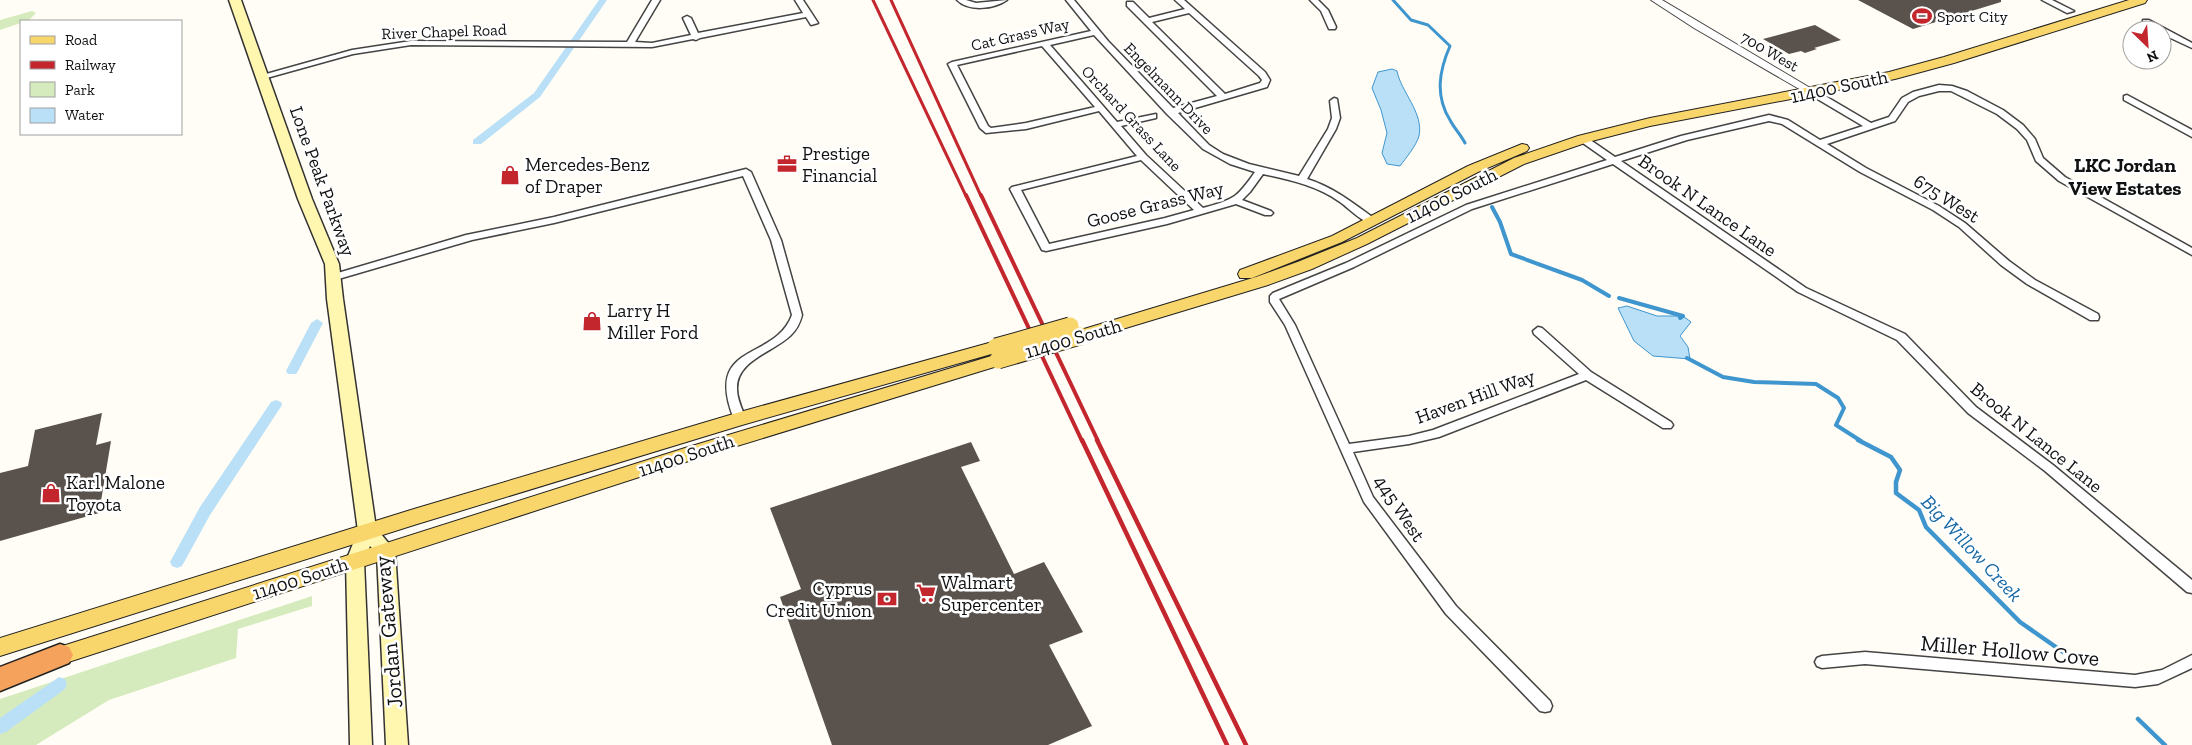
<svg xmlns="http://www.w3.org/2000/svg" width="2192" height="745" viewBox="0 0 2192 745" font-family="'Zilla Slab',serif">
<rect width="100%" height="100%" fill="#fffdf5"/>
<path fill="#d5ebbd" d="M 32,11 L 36,13 L 29,20 L 21,21 L 21,23 L 0,30 L 0,20 Z
M 312,596 L 312,606 L 238,629 L 236,658 L 109,700 L 36,745 L 0,745 L 0,699 Z"/>
<path fill="#b9e0f7" stroke="#3f96cf" d="M 1392,69 L 1397,71 C 1401,92 1424,113 1419,136 C 1416,146 1406,158 1400,166 L 1387,164 L 1382,153 L 1387,133 L 1381,110 L 1372,88 L 1378,72 Z
M 1627,306 L 1657,316 L 1683,316 L 1691,322 L 1680,336 L 1688,347 L 1690,359 L 1653,356 L 1634,341 L 1618,308 Z"/>
<g fill="none" stroke-linecap="round" stroke-linejoin="round">
<path stroke="#3f96cf" stroke-width="3" d="M 1393,0 L 1411,20 L 1428,25 L 1450,46 C 1439,71 1435,96 1450,120 C 1454,128 1461,135 1465,143"/>
<path stroke="#3f96cf" stroke-width="4" d="M 1492,207 L 1500,222 L 1511,254 L 1582,280 L 1609,296
M 1619,298 L 1683,316 L 1680,318
M 1687,358 L 1723,377 L 1754,382 L 1816,384 L 1838,398 L 1844,408 L 1836,425 L 1861,441"/>
<path stroke="#3f96cf" stroke-width="4.5" d="M 1858,440 L 1891,457 L 1900,470 L 1896,482 L 1896,493 L 1919,510 L 1926,527 L 2020,622 L 2063,652
M 2138,719 L 2165,745"/>
<path fill="#b9e0f7" fill-rule="evenodd" d="M 599,0 L 607,0 L 540,97 L 481,144 L 473,144 L 473,140 L 534,93 Z
M 317,319 L 323,323 L 298,371 L 296,374 L 288,374 L 286,371 L 311,323 Z
M 276,400 L 281,402 L 282,405 L 210,515 L 182,566 L 177,568 L 172,566 L 170,562 L 200,507 L 271,402 Z
M 59,677 L 65,679 L 67,684 L 65,689 L 6,732 L 0,734 L 0,718 Z"/>
</g>
<path fill="#5a524d" d="M 1858,0 L 2001,0 L 2001,2 L 1913,29 Z
M 1815,25 L 1841,40 L 1814,48 L 1817,49 L 1805,53 L 1801,51 L 1789,54 L 1763,39 Z
M 102,413 L 96,445 L 111,441 L 99,513 L 0,541 L 0,473 L 28,466 L 35,430 Z
M 971,442 L 980,461 L 961,467 L 1014,574 L 1044,562 L 1083,632 L 1049,645 L 1092,726 L 1048,745 L 832,745 L 780,597 L 801,589 L 770,508 Z"/>
<g fill="none" stroke-linecap="round" stroke-linejoin="round">
<defs>
<path id="minor" d="M 652,0 L 660,0 L 635,42 L 652,43 L 691,35 L 683,18 L 687,16 L 691,18 L 698,33 L 803,13 L 795,0 L 803,0 L 818,23 L 811,25 L 806,17 L 700,38 L 696,40 L 693,39 L 652,47 L 411,45 L 353,54 L 263,79 L 259,76 L 352,50 L 411,41 L 627,42 Z
M 957,0 L 966,0 L 976,3 L 1007,0 C 994,9 969,12 957,0 Z
M 1066,0 L 1074,0 L 1108,41 L 1173,108 L 1217,96 L 1127,6 L 1127,2 L 1133,2 L 1149,18 L 1185,9 L 1175,0 L 1184,0 L 1265,72 L 1270,80 L 1267,87 L 1178,113 L 1209,145 L 1223,154 L 1249,164 L 1299,176 L 1328,129 L 1332,118 L 1330,101 L 1334,98 L 1337,99 L 1340,118 L 1336,129 L 1307,179 C 1333,187 1353,203 1375,219 L 1377,221 L 1375,223 C 1364,225 1349,208 1340,202 C 1316,185 1290,180 1263,174 L 1250,192 L 1242,200 L 1271,211 L 1273,213 L 1271,215 L 1265,215 L 1236,204 L 1167,224 L 1046,251 L 1042,250 L 1010,189 L 1012,187 L 1137,156 L 1099,111 L 1026,129 L 986,133 L 980,128 L 948,64 L 952,62 L 1091,31 ZM 1189,13 L 1259,76 L 1262,80 L 1260,83 L 1225,94 L 1152,22 ZM 1094,35 L 1167,114 L 1203,149 L 1230,164 L 1255,172 C 1236,199 1234,199 1203,208 L 1146,155 L 1121,126 L 1156,118 L 1156,114 L 1117,122 L 1050,45 ZM 1042,46 L 1095,107 L 1026,123 L 991,128 L 988,126 L 957,65 ZM 1141,160 L 1194,210 L 1165,218 L 1049,244 L 1021,190 Z
M 1310,0 L 1318,0 L 1328,10 L 1336,27 L 1335,29 L 1329,29 L 1321,11 Z
M 2042,0 L 2052,0 L 2074,11 L 2067,13 Z
M 2143,20 L 2149,20 L 2192,43 L 2192,48 L 2162,34 L 2162,30 L 2153,30 L 2143,24 Z
M 1939,85 L 1952,86 L 1967,91 L 2003,110 L 2023,125 L 2035,139 L 2043,158 L 2065,177 L 2192,248 L 2192,255 L 2059,181 L 2036,161 L 2027,140 L 2017,129 L 1997,114 L 1951,91 L 1939,91 L 1919,96 L 1908,102 L 1895,121 L 1827,144 L 1866,168 L 1939,206 L 1965,223 L 2009,261 L 2035,280 L 2098,314 L 2099,317 L 2098,320 L 2090,320 L 2027,284 L 2001,265 L 1959,227 L 1933,210 L 1860,172 L 1782,124 L 1769,121 L 1687,140 L 1621,161 L 1806,288 L 1905,334 L 1976,407 L 2053,465 L 2192,580 L 2192,593 L 2187,592 L 2045,471 L 1968,413 L 1897,340 L 1798,292 L 1613,164 L 1472,209 L 1354,267 L 1279,299 L 1295,325 L 1349,444 L 1409,436 L 1433,430 L 1579,374 L 1534,334 L 1533,331 L 1538,327 L 1542,328 L 1591,372 L 1671,422 L 1673,425 L 1671,428 L 1663,428 L 1586,380 L 1439,437 L 1409,444 L 1353,452 L 1373,497 L 1456,606 L 1550,701 L 1552,706 L 1550,711 L 1545,712 L 1540,711 L 1446,614 L 1364,502 L 1285,325 L 1270,302 L 1270,296 L 1273,293 L 1346,263 L 1466,205 L 1607,160 L 1580,141 L 1580,137 L 1586,137 L 1615,157 L 1681,136 L 1769,115 L 1788,120 L 1820,140 L 1863,126 L 1809,94 L 1809,90 L 1815,90 L 1871,123 L 1889,117 L 1902,98 L 1913,92 Z
M 2127,95 L 2192,130 L 2192,137 L 2124,100 L 2124,96 Z
M 746,169 L 751,172 L 781,240 L 802,315 C 800,323 797,329 791,335 C 774,352 736,360 737,389 C 737,399 742,409 746,419 L 744,422 L 736,422 L 734,419 C 703,341 775,362 792,315 L 771,240 L 743,176 L 554,223 L 472,240 L 335,280 L 330,277 L 331,275 L 466,235 L 554,217 Z
M 1865,652 L 2135,675 L 2162,670 L 2192,655 L 2192,668 L 2158,684 L 2135,687 L 1865,664 L 1822,668 L 1817,666 L 1815,662 L 1817,658 L 1822,656 Z"/>
<path id="tertiary" d="M 1651,0 L 1662,0 L 1817,92 L 1816,94 L 1808,94 L 1694,28 Z"/>
<path id="secondary" d="M 229,0 L 241,0 L 312,199 L 339,264 L 343,299 L 376,528 L 395,551 L 408,745 L 386,745 L 377,554 L 370,546 L 364,561 L 372,745 L 350,745 L 346,561 L 358,531 L 327,299 L 325,264 L 298,199 Z"/>
<path id="primary" d="M 2129,0 L 2147,0 L 2145,3 L 1954,63 L 1895,79 L 1650,126 L 1588,142 L 1524,164 L 1367,244 L 1312,269 L 1268,285 L 1086,340 L 1080,342 L 1074,340 L 1072,336 L 1074,332 L 1256,277 L 1300,261 L 1357,238 L 1514,158 L 1578,136 L 1650,118 L 1889,72 L 1944,57 Z
M 1522,144 L 1527,145 L 1529,148 L 1527,151 L 1478,172 L 1342,242 L 1252,278 L 1240,278 L 1238,274 L 1240,270 L 1332,236 L 1468,166 Z
M 996,341 L 1002,343 L 1005,347 L 1002,351 L 742,425 L 414,525 L 0,656 L 0,638 L 414,509 L 740,412 Z
M 998,354 L 1004,356 L 1007,360 L 1004,364 L 698,458 L 50,668 L 42,666 L 39,659 L 42,652 L 50,650 L 685,448 Z"/>
<path id="motorway" d="M 60,644 L 69,647 L 73,655 L 69,663 L 0,691 L 0,667 Z"/>
</defs>
<use href="#minor" stroke="#444" stroke-width="3"/>
<use href="#tertiary" stroke="#444" stroke-width="2"/>
<use href="#secondary" stroke="#333" stroke-width="3"/>
<use href="#primary" stroke="#222" stroke-width="2"/>
<use href="#motorway" stroke="#222" stroke-width="3"/>
<use href="#minor" fill="#fff" fill-rule="evenodd"/>
<use href="#tertiary" fill="#fff" fill-rule="evenodd"/>
<use href="#secondary" fill="#fff6b0" fill-rule="evenodd"/>
<use href="#primary" fill="#f9d66b" fill-rule="evenodd"/>
<use href="#motorway" fill="#f5a25d" fill-rule="evenodd"/>
<path stroke="#c4262e" stroke-width="3" d="M 873,0 L 966,196
M 891,0 L 981,196"/>
<path stroke="#c4262e" stroke-width="4" d="M 966,195 L 1082,441
M 981,195 L 1098,441"/>
<path stroke="#c4262e" stroke-width="4.5" d="M 1082,440 L 1227,745
M 1097,440 L 1246,745"/>
<defs>
<path id="primary-bridge" d="M 996,347 L 1070,326
M 998,360 L 1080,336"/>
</defs>
<use href="#primary-bridge" stroke="#222" stroke-width="19" stroke-linecap="butt"/>
<use href="#primary-bridge" stroke="#f9d66b" stroke-width="17"/>
</g>
<defs>
<symbol id="stadium-bare" viewBox="-9 -9 18 18"><path d="M0-5a6.5 5 0 1 0 0 10a6.5 5 0 1 0 0-10ZM-3.5-1.8h7v3.6h-7Z" fill="#c4262e" stroke="#fff" stroke-width="2.5" paint-order="stroke"/></symbol>
<symbol id="office-bare" viewBox="-9 -9 18 18"><path d="M-6-3h4V-5.5h4V-3h4V5H-6ZM-1-4.5V-3h2v-1.5ZM-6 0V1H6V0Z" fill="#c4262e" stroke="#fff" stroke-width="2.5" paint-order="stroke"/></symbol>
<symbol id="shop-bare" viewBox="-9 -9 18 18"><path d="M-5-2.5h2.3a2.7 3.5 0 0 1 5.4 0H5L5.5 6h-11ZM-1.5-2.5h3a1.5 2.3 0 0 0-3 0Z" fill="#c4262e" stroke="#fff" stroke-width="2.5" paint-order="stroke"/></symbol>
<symbol id="supermarket-bare" viewBox="-9 -9 18 18"><path d="M-6-5.5h2.5l.6 2H6L4.5 2H-2.5L-4.4-4H-6ZM-1.5 3.2a1.3 1.3 0 1 0 .1 0ZM3 3.2a1.3 1.3 0 1 0 .1 0Z" fill="#c4262e" stroke="#fff" stroke-width="2.5" paint-order="stroke"/></symbol>
<symbol id="bank-bare" viewBox="-9 -9 18 18"><path d="M-6-4H6V4H-6ZM0-2.3a2.3 2.3 0 1 0 0 4.6a2.3 2.3 0 1 0 0-4.6Z" fill="#c4262e" stroke="#fff" stroke-width="2.5" paint-order="stroke"/></symbol>
</defs>
<g fill-rule="evenodd">
<use href="#stadium-bare" x="1908" y="2" width="28" height="28"/>
<use href="#office-bare" x="773" y="150" width="28" height="28"/>
<use href="#shop-bare" x="496" y="161" width="28" height="28"/>
<use href="#shop-bare" x="578" y="307" width="28" height="28"/>
<use href="#shop-bare" x="37" y="479" width="28" height="28"/>
<use href="#supermarket-bare" x="912" y="579" width="28" height="28"/>
<use href="#bank-bare" x="873" y="585" width="28" height="28"/>
</g>
<g text-anchor="middle" stroke-width="5" stroke-linejoin="round" paint-order="stroke">
<g font-size="16" fill="#111" stroke="#fff" text-anchor="start">
<text x="1937" y="22">Sport City</text>
</g>
<g font-size="16" fill="#111" stroke="#fff">
<text transform="translate(444 31) rotate(-2)" y="6">River Chapel Road</text>
<text transform="translate(1020 34) rotate(-13)" y="6">Cat Grass Way</text>
<text transform="translate(1770 51) rotate(30)" y="6">700 West</text>
<text transform="translate(1169 88) rotate(46)" y="6">Engelmann Drive</text>
<text transform="translate(1132 118) rotate(47)" y="6">Orchard Grass Lane</text>
</g>
<g font-size="19" fill="#111" stroke="#fff">
<text transform="translate(1839 86) rotate(-12)" y="7">11400 South</text>
<text transform="translate(323 181) rotate(70)" y="7">Lone Peak Parkway</text>
<text transform="translate(1451 195) rotate(-27)" y="7">11400 South</text>
<text transform="translate(1947 198) rotate(32)" y="7">675 West</text>
<text transform="translate(1155 204) rotate(-14)" y="7">Goose Grass Way</text>
<text transform="translate(1708 205) rotate(35)" y="7">Brook N Lance Lane</text>
<text transform="translate(1073 338) rotate(-16)" y="7">11400 South</text>
<text transform="translate(1475 396) rotate(-20)" y="7">Haven Hill Way</text>
<text transform="translate(2037 437) rotate(39)" y="7">Brook N Lance Lane</text>
<text transform="translate(686 455) rotate(-18)" y="7">11400 South</text>
<text transform="translate(1400 508) rotate(56)" y="7">445 West</text>
<text transform="translate(300 578) rotate(-18)" y="7">11400 South</text>
</g>
<g font-size="19" fill="#111" stroke="#fff" text-anchor="start">
<text x="802" y="160">Prestige<tspan x="802" dy="22">Financial</tspan></text>
<text x="525" y="171">Mercedes-Benz<tspan x="525" dy="22">of Draper</tspan></text>
<text x="607" y="317">Larry H<tspan x="607" dy="22">Miller Ford</tspan></text>
<text x="66" y="489">Karl Malone<tspan x="66" dy="22">Toyota</tspan></text>
<text x="941" y="589">Walmart<tspan x="941" dy="22">Supercenter</tspan></text>
<text x="872" y="595" text-anchor="end">Cyprus<tspan x="872" dy="22">Credit Union</tspan></text>
</g>
<g font-size="20" font-weight="bold" fill="#111" stroke="#fff">
<text x="2125" y="172">LKC Jordan<tspan x="2125" dy="23">View Estates</tspan></text>
</g>
<g font-size="20" font-style="italic" fill="#1768a6" stroke="#fff">
<text transform="translate(1972 548) rotate(47)" y="7">Big Willow Creek</text>
</g>
<g font-size="22" fill="#111" stroke="#fff">
<text transform="translate(388 632) rotate(-95)" y="8">Jordan Gateway</text>
<text transform="translate(2010 650) rotate(5)" y="8">Miller Hollow Cove</text>
</g>
</g>
<rect x="20" y="20" width="162" height="115" fill="#ffffff" stroke="#a0a0a0"/>
<rect x="30" y="36" width="25" height="8" fill="#f9d66b" stroke="#a0a0a0"/>
<text x="65" y="45" font-size="15" fill="#111111">Road</text>
<rect x="30" y="61" width="25" height="8" fill="#c4262e" stroke="#a0a0a0"/>
<text x="65" y="70" font-size="15" fill="#111111">Railway</text>
<rect x="30" y="82" width="25" height="15" fill="#d5ebbd" stroke="#a0a0a0"/>
<text x="65" y="95" font-size="15" fill="#111111">Park</text>
<rect x="30" y="108" width="25" height="15" fill="#b9e0f7" stroke="#a0a0a0"/>
<text x="65" y="120" font-size="15" fill="#111111">Water</text>
<g transform="translate(2147 45) rotate(155)"><circle r="24" fill="#ffffff" stroke="#a0a0a0"/>
<path d="M0-4L9 19L0 12L-9 19Z" fill="#c4262e"/>
<text y="-8" font-size="14" font-weight="bold" text-anchor="middle" fill="#111111">N</text>
</g>
</svg>
